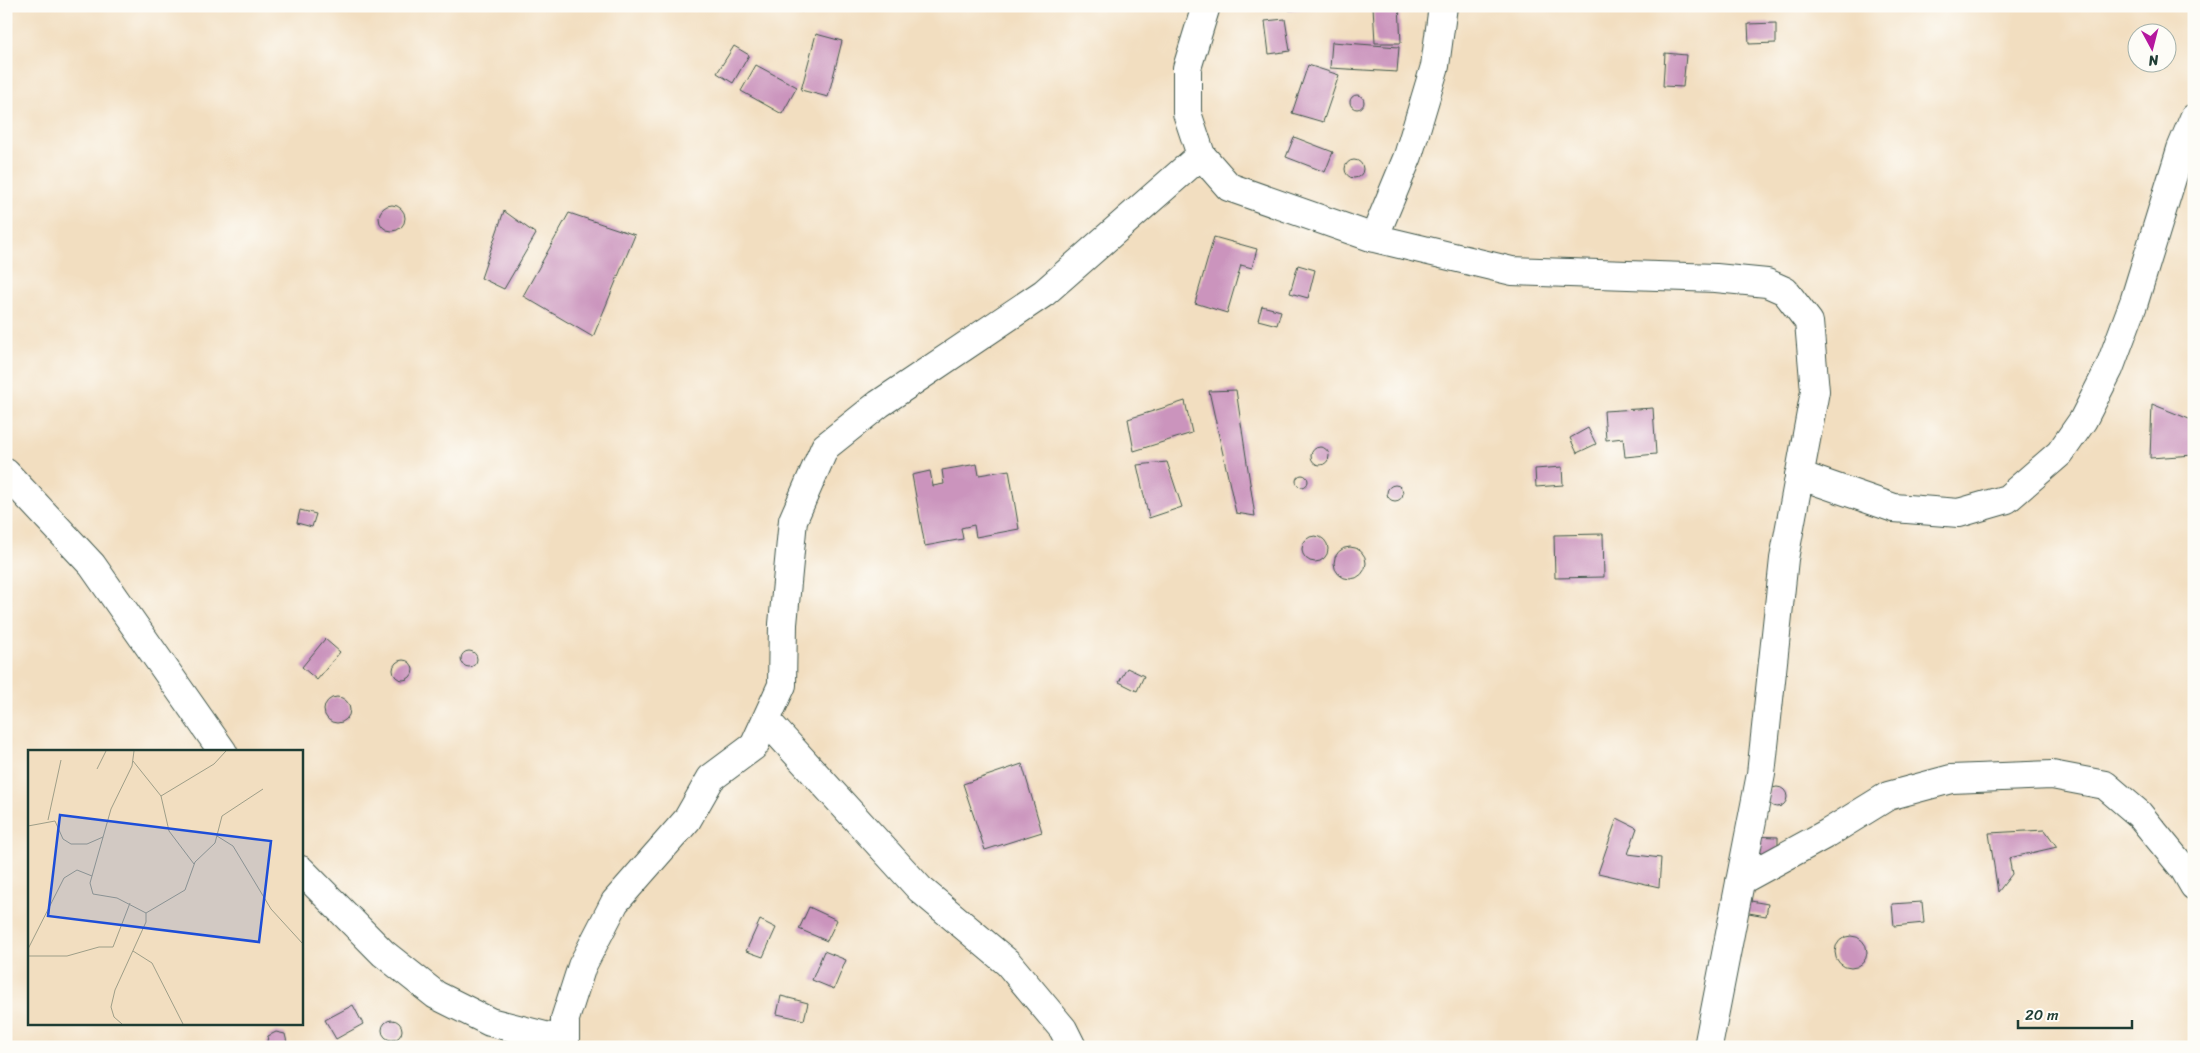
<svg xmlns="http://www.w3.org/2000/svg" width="2200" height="1053" viewBox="0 0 2200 1053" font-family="Sriracha,sans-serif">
<rect width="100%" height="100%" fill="#fdfcf7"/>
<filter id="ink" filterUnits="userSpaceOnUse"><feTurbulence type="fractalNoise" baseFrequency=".02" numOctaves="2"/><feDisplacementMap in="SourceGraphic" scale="10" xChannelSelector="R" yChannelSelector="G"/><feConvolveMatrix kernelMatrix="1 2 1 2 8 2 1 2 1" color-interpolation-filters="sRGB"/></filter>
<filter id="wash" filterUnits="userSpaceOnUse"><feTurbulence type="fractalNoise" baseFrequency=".0096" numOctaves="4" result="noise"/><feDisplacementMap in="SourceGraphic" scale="20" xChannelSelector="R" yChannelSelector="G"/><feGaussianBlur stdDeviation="1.12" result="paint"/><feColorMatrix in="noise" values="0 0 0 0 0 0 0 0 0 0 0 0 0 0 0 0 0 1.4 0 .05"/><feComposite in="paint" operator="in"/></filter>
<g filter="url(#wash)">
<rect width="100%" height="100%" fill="#f2dec0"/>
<g id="blocks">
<path fill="#cb94bd" d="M 788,6 L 805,6 L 802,12 Z
M 1288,6 L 1316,6 L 1317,8 L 1289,10 Z
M 1373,6 L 1399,6 L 1401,43 L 1375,43 Z
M 1285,19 L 1290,51 L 1269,54 L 1265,21 Z
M 1776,23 L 1776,43 L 1749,44 L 1748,24 Z
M 816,34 L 842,41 L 828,97 L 801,90 Z
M 1332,42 L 1399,47 L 1397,72 L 1330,68 Z
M 734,46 L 749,55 L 733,83 L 717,73 Z
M 1665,53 L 1686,55 L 1683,87 L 1663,86 Z
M 756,65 L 797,87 L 782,114 L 741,91 Z
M 1308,65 L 1339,75 L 1323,122 L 1292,113 Z
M1350 102a7 7 0 1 1 14 0a7 7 0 1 1-14 0Z
M 1294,137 L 1333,152 L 1325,172 L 1286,157 Z
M1345 169a9 9 0 1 1 18 0a9 9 0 1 1-18 0Z
M379 218a13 13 0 1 1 26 0a13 13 0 1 1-26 0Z
M 504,211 L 536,234 L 504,289 L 481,278 Z
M 569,213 L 635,235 L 593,337 L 523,296 Z
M 1214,237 L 1257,249 L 1252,268 L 1241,265 L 1227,313 L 1195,303 Z
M 1298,265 L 1315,270 L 1308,298 L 1290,293 Z
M 1262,306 L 1281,311 L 1277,325 L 1258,320 Z
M 1236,390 L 1255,516 L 1236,513 L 1209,391 Z
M 1185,401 L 1192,433 L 1134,451 L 1128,419 Z
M 2152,404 L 2194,421 L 2194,455 L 2150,458 Z
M 1653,408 L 1656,454 L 1625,457 L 1623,438 L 1606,440 L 1604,411 Z
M 1588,428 L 1596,444 L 1577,453 L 1570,438 Z
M1311 456a9 9 0 1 1 18 0a9 9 0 1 1-18 0Z
M 1167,462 L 1182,507 L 1149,518 L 1137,465 Z
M 977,464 L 979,475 L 1009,470 L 1019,529 L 976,537 L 974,525 L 961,528 L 963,539 L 925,546 L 912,475 L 930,471 L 933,486 L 944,484 L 942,470 Z
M 1562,467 L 1563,485 L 1536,487 L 1535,469 Z
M1296 481a6 6 0 1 1 12 0a6 6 0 1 1-12 0Z
M1387 493a8 8 0 1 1 16 0a8 8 0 1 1-16 0Z
M 300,510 L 316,514 L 312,527 L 297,523 Z
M 1603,534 L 1604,577 L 1555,578 L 1554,535 Z
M1302 549a13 13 0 1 1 26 0a13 13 0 1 1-26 0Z
M1334 563a16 16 0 1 1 32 0a16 16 0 1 1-32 0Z
M 325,639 L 340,652 L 317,680 L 302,667 Z
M461 659a8 8 0 1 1 16 0a8 8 0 1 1-16 0Z
M393 670a10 10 0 1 1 20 0a10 10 0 1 1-20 0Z
M 1127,668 L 1144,676 L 1137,691 L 1119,682 Z
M324 710a13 13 0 1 1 26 0a13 13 0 1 1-26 0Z
M 1022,764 L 1042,832 L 985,850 L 963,784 Z
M1767 797a10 10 0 1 1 20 0a10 10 0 1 1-20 0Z
M 1617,818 L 1637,828 L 1628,854 L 1661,858 L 1659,887 L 1598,873 Z
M 2045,830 L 2057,847 L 2009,858 L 2012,874 L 1998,892 L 1989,833 Z
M 1750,836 L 1778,837 L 1778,860 L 1749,859 Z
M 1745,900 L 1768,904 L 1766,916 L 1743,912 Z
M 1922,902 L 1924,923 L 1894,926 L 1892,904 Z
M 809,907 L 837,920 L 827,941 L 799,929 Z
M 760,920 L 776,928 L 763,957 L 746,951 Z
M1835 952a16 16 0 1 1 32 0a16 16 0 1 1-32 0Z
M 824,951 L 846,960 L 834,989 L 812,980 Z
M 781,996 L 808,1003 L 804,1020 L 777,1014 Z
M 353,1005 L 363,1024 L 336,1039 L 325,1020 Z
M382 1030a10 10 0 1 1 20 0a10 10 0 1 1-20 0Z
M 276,1032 L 285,1034 L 288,1047 L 266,1047 L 268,1036 Z"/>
</g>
</g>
<g filter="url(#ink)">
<use href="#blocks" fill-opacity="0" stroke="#3f5549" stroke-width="1"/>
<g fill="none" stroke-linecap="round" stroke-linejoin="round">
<defs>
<path id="street" d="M 1206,6 L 1187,68 L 1187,113 L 1201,155 L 1229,187 L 1374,238 L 1512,271 L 1716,278 L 1767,283 L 1785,291 L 1809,322 L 1815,391 L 1784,559 L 1761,774 L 1708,1047
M 1374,238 L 1408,156 L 1435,66 L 1443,6
M 6,473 L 92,565 L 223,752
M 1799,475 L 1894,508 L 1959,513 L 2007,499 L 2060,453 L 2083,420 L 2109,369 L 2134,302 L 2181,149 L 2194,118
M 766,720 L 920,889 L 1008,963 L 1063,1029 L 1072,1047
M 301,870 L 383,953 L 436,995 L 490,1022 L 565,1041
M 1740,881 L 1828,833 L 1888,796 L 1951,779 L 2052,775 L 2105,785 L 2139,814 L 2184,869 L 2194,886
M 565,1047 L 565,1019 L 582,966 L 615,902 L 687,820 L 711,778 L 754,746 L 782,685 L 783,624 L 793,520 L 825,447 L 879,404 L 1044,293 L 1201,155"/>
</defs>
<use href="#street" stroke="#3f5549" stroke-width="30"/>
<use href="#street" stroke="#fff" stroke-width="28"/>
</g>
</g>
<g transform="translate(28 750)">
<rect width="275" height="275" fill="#f2dec0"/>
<path fill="none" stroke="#9e9e88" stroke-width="1" d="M 105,11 L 133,46 L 141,81 L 166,114M 69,19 L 78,1M 133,46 L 186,14 L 198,1M 20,70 L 33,10M 0,76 L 27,71 L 35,89 L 43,94 L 59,94 L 75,87M 189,86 L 205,96 L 243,159 L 275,194M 118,163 L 157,140 L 167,112 L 187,93 L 194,66 L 235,39M 0,199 L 36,128 L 49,120 L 64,126M 105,201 L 124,213 L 155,274M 0,206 L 39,206 L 71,197 L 85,197 L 102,153M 94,274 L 86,267 L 83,257 L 87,240 L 118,172 L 118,163 L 89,148 L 65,144 L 62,133 L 83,59 L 104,16 L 106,1"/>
<path fill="#1d4ed8" fill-opacity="0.15" stroke="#1d4ed8" stroke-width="2.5" d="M 32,65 L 243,91 L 231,192 L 20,166 Z"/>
<rect width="275" height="275" fill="none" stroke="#1f3d34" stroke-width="2.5"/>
</g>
<rect width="2200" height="1053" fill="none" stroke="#fdfcf7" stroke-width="25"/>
<g transform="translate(2152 48) rotate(173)"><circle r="24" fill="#fdfcf7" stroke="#a4b0a9"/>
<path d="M0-4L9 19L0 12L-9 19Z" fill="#b5179e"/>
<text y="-8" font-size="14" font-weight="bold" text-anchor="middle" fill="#1f3d34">N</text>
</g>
<path d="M2018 1020v8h114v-8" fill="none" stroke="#1f3d34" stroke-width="2.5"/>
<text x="2025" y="1020" font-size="15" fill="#1f3d34" stroke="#fdfcf7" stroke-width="4" paint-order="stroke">20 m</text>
</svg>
